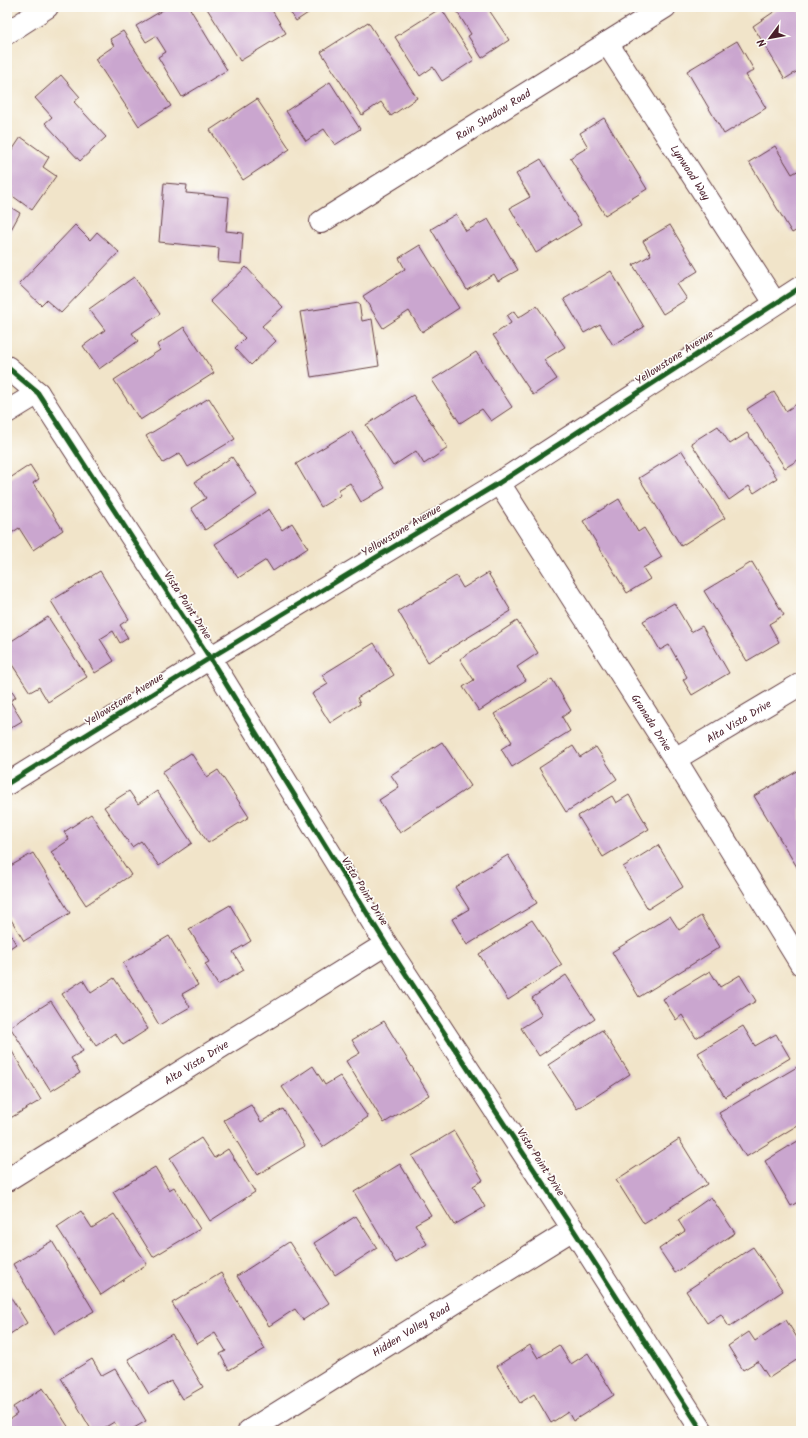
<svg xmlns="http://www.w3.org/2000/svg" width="808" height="1438" viewBox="0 0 808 1438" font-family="Kalam,sans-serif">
<rect width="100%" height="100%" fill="#fdfcf7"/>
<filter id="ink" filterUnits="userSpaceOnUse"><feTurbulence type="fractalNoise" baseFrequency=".025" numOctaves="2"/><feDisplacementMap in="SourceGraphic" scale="8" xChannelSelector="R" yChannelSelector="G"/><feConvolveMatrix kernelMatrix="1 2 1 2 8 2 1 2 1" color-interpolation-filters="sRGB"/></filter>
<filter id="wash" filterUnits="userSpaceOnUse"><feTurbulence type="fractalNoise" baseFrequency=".012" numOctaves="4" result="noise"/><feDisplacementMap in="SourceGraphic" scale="16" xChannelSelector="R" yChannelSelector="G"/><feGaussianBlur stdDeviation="0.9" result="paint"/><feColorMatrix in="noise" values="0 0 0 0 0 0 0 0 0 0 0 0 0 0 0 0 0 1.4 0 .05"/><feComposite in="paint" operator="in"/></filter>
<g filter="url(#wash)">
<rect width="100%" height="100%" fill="#f1e4c9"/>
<g id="blocks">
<path fill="#caa6cf" d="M 168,7 L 189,7 L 227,70 L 182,97 L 158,57 L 166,52 L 156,36 L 146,42 L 136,26 Z
M 206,7 L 270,7 L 286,33 L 240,61 Z
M 287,7 L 317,7 L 296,21 Z
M 454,7 L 493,7 L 489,10 L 509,40 L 482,58 L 468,36 L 471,34 Z
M 781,7 L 796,7 L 801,15 L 801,69 L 785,79 L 753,26 Z
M 441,8 L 474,60 L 442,81 L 433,67 L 420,76 L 395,37 Z
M 368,22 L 417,98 L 391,116 L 381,102 L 362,115 L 321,52 Z
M 123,31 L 171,106 L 139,126 L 95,59 L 114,46 L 110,39 Z
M 737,41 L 754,70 L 746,75 L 766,108 L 724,134 L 687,71 Z
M 61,75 L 80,97 L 74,102 L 106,137 L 80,161 L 45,123 L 52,117 L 35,98 Z
M 330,82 L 360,129 L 335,145 L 324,129 L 306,141 L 286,111 Z
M 257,99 L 290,149 L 243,180 L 210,130 Z
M 604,118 L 647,189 L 605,215 L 570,158 L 588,147 L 580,133 Z
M 21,137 L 49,157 L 43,167 L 56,176 L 32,210 L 7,192 L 7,158 Z
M 775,146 L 792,174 L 801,169 L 801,228 L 792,233 L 749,162 Z
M 541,159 L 581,225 L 536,253 L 510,208 L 530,197 L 516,174 Z
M 164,183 L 187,185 L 186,193 L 229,197 L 226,231 L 243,233 L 241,264 L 218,262 L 219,248 L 159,242 Z
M 7,205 L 20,213 L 7,237 Z
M 456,214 L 466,231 L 488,219 L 518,270 L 498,281 L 494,274 L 467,290 L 431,229 Z
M 75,225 L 90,240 L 97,232 L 119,252 L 61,313 L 46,300 L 41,305 L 19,284 Z
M 670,225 L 698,271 L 677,284 L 687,299 L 663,314 L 633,265 L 651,255 L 643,241 Z
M 420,245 L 459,308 L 422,332 L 409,311 L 383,328 L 363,296 L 405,269 L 399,258 Z
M 246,267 L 283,307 L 262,326 L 276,341 L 251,365 L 235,348 L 245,338 L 210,301 Z
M 611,271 L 644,327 L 613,345 L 600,324 L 584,333 L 564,299 Z
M 134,277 L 160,314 L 132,333 L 138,341 L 99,369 L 83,346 L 105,330 L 89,309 Z
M 359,303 L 362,321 L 372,319 L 379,366 L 311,377 L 300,312 Z
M 537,306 L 565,347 L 544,360 L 557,379 L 533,395 L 493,335 L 511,323 L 507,316 L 514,311 L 518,318 Z
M 184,327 L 214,373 L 140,420 L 114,380 L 160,350 L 157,345 Z
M 476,352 L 512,407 L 491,421 L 482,409 L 460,423 L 432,380 Z
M 774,392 L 786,411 L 801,401 L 801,458 L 785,468 L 747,409 Z
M 413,395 L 448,448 L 424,464 L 416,451 L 393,466 L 366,425 Z
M 209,398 L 235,439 L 188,467 L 180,453 L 163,463 L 146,436 Z
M 718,426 L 730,444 L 747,433 L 777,478 L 754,493 L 749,486 L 729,500 L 691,443 Z
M 351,431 L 385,488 L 361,502 L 350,483 L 338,490 L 341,495 L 321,507 L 296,464 Z
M 682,451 L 725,518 L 681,546 L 639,478 Z
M 232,457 L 257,495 L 205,530 L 191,508 L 206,498 L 195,482 Z
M 30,465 L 39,479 L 33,483 L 63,530 L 33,550 L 19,528 L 7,536 L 7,480 Z
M 619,499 L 638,532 L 644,528 L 662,557 L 643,568 L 650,579 L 627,593 L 583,521 Z
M 269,509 L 282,530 L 292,523 L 308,548 L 273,571 L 266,560 L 238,578 L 215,544 Z
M 752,562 L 784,615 L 769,624 L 779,642 L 747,661 L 704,591 Z
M 100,571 L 129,619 L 120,625 L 128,638 L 120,643 L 113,631 L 100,639 L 114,661 L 95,673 L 51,601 Z
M 488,573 L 511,611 L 428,662 L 398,611 L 456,576 L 463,588 Z
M 674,603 L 691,632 L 702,626 L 729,673 L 692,695 L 683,680 L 687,677 L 669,645 L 660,650 L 643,621 Z
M 48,617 L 87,677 L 48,702 L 39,687 L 30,692 L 7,657 L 7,644 Z
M 517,621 L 538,653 L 517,667 L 526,680 L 479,711 L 463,687 L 474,680 L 460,659 Z
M 374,643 L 394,675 L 357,698 L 360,704 L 330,723 L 312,694 L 328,684 L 322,675 Z
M 552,679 L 571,711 L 562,717 L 570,731 L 512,767 L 501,749 L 512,742 L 494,714 Z
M 7,683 L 16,697 L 10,701 L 22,721 L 7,730 Z
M 442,742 L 471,786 L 400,833 L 379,800 L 399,787 L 391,775 Z
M 573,746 L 580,757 L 596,747 L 617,779 L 566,812 L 539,768 Z
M 191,753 L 207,777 L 218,770 L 249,817 L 208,843 L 162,772 Z
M 801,769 L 801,871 L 800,872 L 754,796 Z
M 129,791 L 138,804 L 157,791 L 192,843 L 159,866 L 141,841 L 132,847 L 104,807 Z
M 629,795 L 649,829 L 603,857 L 578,816 L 612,796 L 616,803 Z
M 91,814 L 131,875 L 86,905 L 51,852 L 69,840 L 64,832 Z
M 658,845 L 683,887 L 648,909 L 623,867 Z
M 33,853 L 70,913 L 24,941 L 7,913 L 7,868 Z
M 508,855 L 537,903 L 467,945 L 452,919 L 469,909 L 455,887 Z
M 230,905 L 251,941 L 233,952 L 244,970 L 218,985 L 205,964 L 209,962 L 189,929 Z
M 670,916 L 679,930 L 701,916 L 720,947 L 639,997 L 612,952 Z
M 532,920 L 562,965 L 508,1000 L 479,954 Z
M 7,929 L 16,944 L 7,950 Z
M 169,936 L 198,985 L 182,994 L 190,1007 L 159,1025 L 123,963 Z
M 710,971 L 720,987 L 740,975 L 756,1001 L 696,1038 L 682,1015 L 676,1020 L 663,999 Z
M 566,975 L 595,1019 L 539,1056 L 521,1028 L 542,1015 L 532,998 Z
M 114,978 L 148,1029 L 123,1045 L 115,1033 L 96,1046 L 62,994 L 83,980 L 91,993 Z
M 51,1001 L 83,1051 L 71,1058 L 80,1073 L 51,1091 L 10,1027 Z
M 384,1021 L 429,1095 L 384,1123 L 346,1061 L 360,1053 L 352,1040 Z
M 743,1026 L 755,1046 L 776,1034 L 790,1058 L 725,1097 L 698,1053 Z
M 602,1030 L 630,1074 L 577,1109 L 548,1065 Z
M 7,1043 L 41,1100 L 7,1120 Z
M 313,1066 L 325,1085 L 340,1076 L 368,1117 L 323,1147 L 282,1087 Z
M 797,1067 L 801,1074 L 801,1123 L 746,1157 L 719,1113 Z
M 251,1105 L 261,1122 L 283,1109 L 305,1146 L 257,1175 L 224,1120 Z
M 454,1131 L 483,1180 L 473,1186 L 485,1207 L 454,1225 L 412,1156 Z
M 201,1138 L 214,1158 L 228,1149 L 255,1192 L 210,1221 L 170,1158 Z
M 679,1139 L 707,1184 L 644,1224 L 616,1180 Z
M 801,1139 L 801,1200 L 791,1206 L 765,1161 Z
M 400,1164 L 431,1215 L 415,1224 L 427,1244 L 396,1263 L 354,1192 Z
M 155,1167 L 169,1190 L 174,1187 L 200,1229 L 153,1257 L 113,1192 Z
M 711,1197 L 735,1233 L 675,1273 L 659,1249 L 685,1231 L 678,1220 Z
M 81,1211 L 92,1228 L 114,1214 L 147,1264 L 101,1295 L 57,1227 Z
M 356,1216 L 377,1248 L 335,1275 L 314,1243 Z
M 52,1241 L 94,1311 L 55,1334 L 13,1264 Z
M 289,1242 L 329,1303 L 303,1320 L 295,1309 L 269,1326 L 237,1276 Z
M 753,1247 L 783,1291 L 729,1327 L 721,1314 L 707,1323 L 686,1291 Z
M 221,1273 L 265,1349 L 229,1370 L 220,1354 L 226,1351 L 215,1333 L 197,1344 L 172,1303 Z
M 7,1291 L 27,1323 L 7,1336 Z
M 786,1320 L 801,1344 L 801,1357 L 769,1378 L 758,1361 L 743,1370 L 728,1346 L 749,1332 L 755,1341 Z
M 172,1334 L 203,1387 L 182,1399 L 171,1381 L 149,1394 L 128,1359 Z
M 530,1345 L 538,1358 L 559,1345 L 571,1364 L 588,1353 L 614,1395 L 573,1421 L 568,1412 L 551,1423 L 534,1394 L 520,1403 L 497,1366 Z
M 92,1359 L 102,1376 L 115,1369 L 146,1421 L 129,1431 L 120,1431 L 114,1422 L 99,1431 L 92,1431 L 61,1378 Z
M 43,1388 L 71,1431 L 7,1431 L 7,1421 L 17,1414 L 13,1407 Z"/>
</g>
</g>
<g filter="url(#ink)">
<use href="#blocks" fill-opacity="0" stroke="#633d43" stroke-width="1"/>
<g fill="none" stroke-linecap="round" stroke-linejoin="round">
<defs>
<g id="minor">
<path d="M 7,33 L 47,7"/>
<path id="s1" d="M 607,43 L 775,303"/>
<path id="s2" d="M 321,222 L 665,7"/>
<path d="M 7,367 L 38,393 L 210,658 L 386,944 L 573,1229 L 702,1431"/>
<path d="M 7,412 L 38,393"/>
<path id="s3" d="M 499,483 L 675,759 L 801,964"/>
<path id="s4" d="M 675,759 L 801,684"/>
<path d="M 7,784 L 210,658 L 499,483 L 801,287"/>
<path id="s5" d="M 7,1180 L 386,944"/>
<path id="s6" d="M 249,1431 L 573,1229"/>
</g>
</defs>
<use href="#minor" stroke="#633d43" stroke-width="24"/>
<use href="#minor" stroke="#fff" stroke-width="22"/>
<defs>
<path id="cycleway" d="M 7,367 L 38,393 L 210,658 L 386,944 L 573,1229 L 702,1431
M 7,784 L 210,658 L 499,483 L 801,287"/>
</defs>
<use href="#cycleway" stroke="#fdfcf7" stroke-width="8"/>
<use href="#cycleway" stroke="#1b5e20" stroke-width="5"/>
</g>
</g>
<g text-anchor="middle" stroke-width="3.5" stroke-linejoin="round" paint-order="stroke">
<g font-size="11" fill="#4a1f2b" stroke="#fdfcf7">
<text dy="4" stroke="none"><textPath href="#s2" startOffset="203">Rain Shadow Road</textPath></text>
<text dy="4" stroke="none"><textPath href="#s1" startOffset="154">Lynwood Way</textPath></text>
<text transform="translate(674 357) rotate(-33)" y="4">Yellowstone Avenue</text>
<text transform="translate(401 530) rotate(-31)" y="4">Yellowstone Avenue</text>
<text transform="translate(188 605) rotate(57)" y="4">Vista Point Drive</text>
<text transform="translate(124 699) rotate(-32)" y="4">Yellowstone Avenue</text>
<text dy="4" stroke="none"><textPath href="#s4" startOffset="74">Alta Vista Drive</textPath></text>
<text dy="4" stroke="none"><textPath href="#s3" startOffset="284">Granada Drive</textPath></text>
<text transform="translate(365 891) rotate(58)" y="4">Vista Point Drive</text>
<text dy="4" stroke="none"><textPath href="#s5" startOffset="223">Alta Vista Drive</textPath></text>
<text transform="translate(541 1162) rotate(57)" y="4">Vista Point Drive</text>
<text dy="4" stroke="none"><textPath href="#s6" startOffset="191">Hidden Valley Road</textPath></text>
</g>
</g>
<rect width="808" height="1438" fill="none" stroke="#fdfcf7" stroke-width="24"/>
<g transform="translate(770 38) rotate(238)" stroke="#fdfcf7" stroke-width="3" paint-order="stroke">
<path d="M0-3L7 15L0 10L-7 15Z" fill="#4a1f2b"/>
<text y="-6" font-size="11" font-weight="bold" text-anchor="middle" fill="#4a1f2b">N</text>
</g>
</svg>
